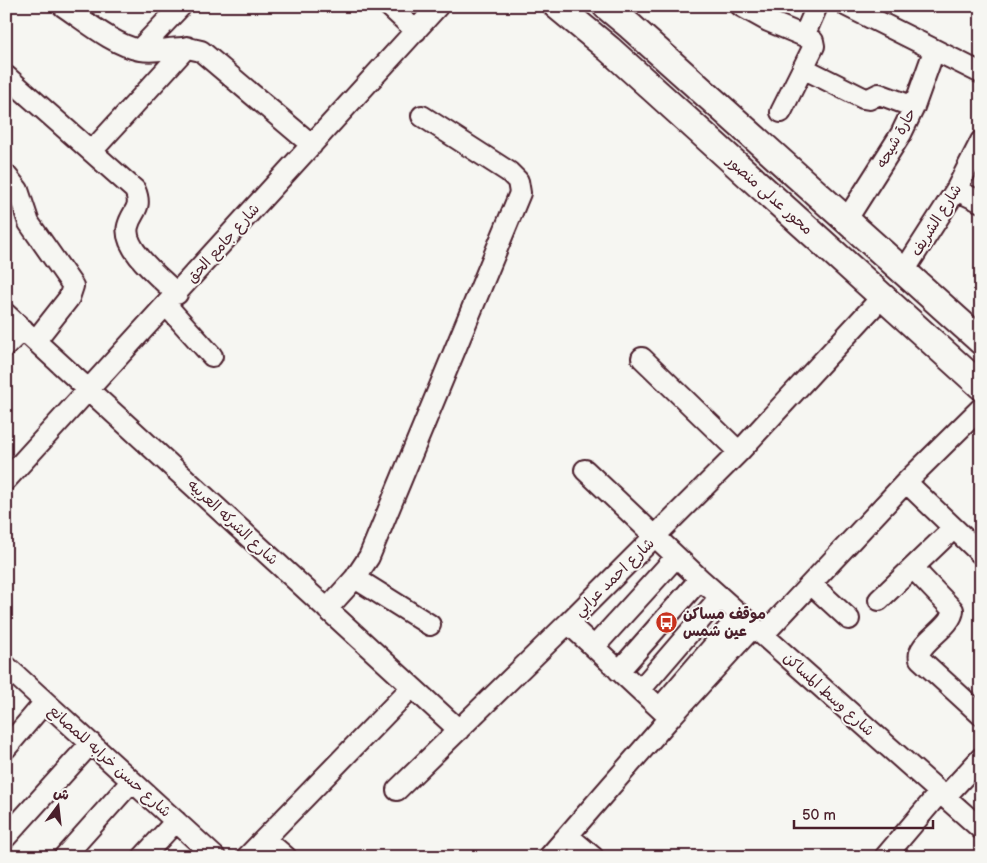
<svg xmlns="http://www.w3.org/2000/svg" width="987" height="863" viewBox="0 0 987 863" font-family="'Balsamiq Sans','Playpen Sans Arabic',sans-serif">
<rect width="100%" height="100%" fill="#f6f6f2"/>
<filter id="ink" filterUnits="userSpaceOnUse"><feTurbulence type="fractalNoise" baseFrequency=".02" numOctaves="2"/><feDisplacementMap in="SourceGraphic" scale="10" xChannelSelector="R" yChannelSelector="G"/><feConvolveMatrix kernelMatrix="1 2 1 2 8 2 1 2 1" color-interpolation-filters="sRGB"/></filter>
<g filter="url(#ink)">
<g fill="none" stroke-linecap="round" stroke-linejoin="round">
<defs>
<path id="minor" d="M 63,6 C 84,20 115,46 140,50 C 163,54 175,43 201,51 L 312,145
M 389,6 L 416,31
M 741,6 L 768,21 L 804,36
M 847,6 L 981,73
M 139,50 L 181,6
M 803,68 L 863,98 L 869,99 L 879,94 L 914,107
M 6,76 L 135,190 C 143,209 132,210 128,226 C 122,249 162,279 177,294
M 781,112 L 814,46 L 813,41 L 804,36 L 817,6
M 92,151 L 187,47
M 6,175 L 18,190 L 29,223 L 73,286 L 69,298 L 36,340
M 956,190 L 981,202
M 847,219 L 901,134 L 914,107 L 934,51
M 904,271 L 956,190 L 981,141
M 166,305 L 212,356
M 6,314 L 459,730
M 6,346 L 23,329
M 642,358 L 739,452
M 585,470 L 700,579 L 981,829
M 6,480 L 438,6
M 906,482 L 981,554
M 913,568 L 953,610 C 952,628 915,643 920,659 L 981,715
M 355,578 L 430,625
M 811,584 L 849,619
M 879,600 L 954,528
M 327,609 L 355,578 L 369,557 L 520,193 L 518,181 L 509,172 L 422,116
M 763,635 L 906,482 L 981,408
M 594,647 L 676,557
M 6,666 L 215,857
M 619,671 L 700,579
M 640,690 L 720,597
M 660,708 L 740,615
M 670,718 L 753,627
M 6,748 L 45,702
M 397,790 L 568,623
M 945,797 L 981,758
M 568,836 L 593,857
M 6,837 L 91,743
M 265,839 L 286,857
M 64,857 L 132,781
M 143,857 L 176,821
M 247,857 L 412,687
M 549,857 L 670,718 L 568,623 L 739,452 L 883,296
M 885,857 L 940,792"/>
<path id="major" d="M 557,6 L 609,49 L 981,386
M 606,6 L 630,26 L 981,341"/>
</defs>
<use href="#minor" stroke="#4a1f2b" stroke-width="24"/>
<use href="#major" stroke="#4a1f2b" stroke-width="30"/>
<use href="#minor" stroke="#f6f6f2" stroke-width="20"/>
<use href="#major" stroke="#f6f6f2" stroke-width="26"/>
</g>
</g>
<defs>
<symbol id="bus-disc" viewBox="-11 -11 22 22"><circle r="9.5" fill="#c8321e" stroke="#f6f6f2"/><path d="M-5-6H5V4H4V6H2V4H-2V6H-4V4H-5ZM-3.5-4V0h7V-4ZM-3.5 1.2v1.5H-2V1.2ZM2 1.2v1.5H3.5V1.2Z" fill="#fff"/></symbol>
</defs>
<g fill-rule="evenodd">
<use href="#bus-disc" x="654" y="610" width="25" height="25"/>
</g>
<g text-anchor="middle" stroke-width="4" stroke-linejoin="round" paint-order="stroke">
<g font-size="15" fill="#4a1f2b" stroke="#f6f6f2">
<text transform="translate(896 138) rotate(-61)" y="5">حارة شيحه</text>
<text transform="translate(770 195) rotate(42)" y="5">محور عدلى منصور</text>
<text transform="translate(936 220) rotate(-58)" y="5">شارع الشريف</text>
<text transform="translate(223 243) rotate(-48)" y="5">شارع جامع الحق</text>
<text transform="translate(233 522) rotate(43)" y="5">شارع الشركه العربيه</text>
<text transform="translate(614 577) rotate(-44)" y="5">شارع احمد عرابي</text>
<text transform="translate(829 694) rotate(42)" y="5">شارع وسط المساكن</text>
<text transform="translate(110 761) rotate(42)" y="5">شارع حسن خرابه للمصانع</text>
</g>
<g font-size="15" font-weight="bold" fill="#4a1f2b" stroke="#f6f6f2" text-anchor="start">
<text x="683" y="619">موقف مساكن<tspan x="683" dy="17">عين شمس</tspan></text>
</g>
</g>
<rect width="987" height="863" fill="none" stroke="#f6f6f2" stroke-width="25"/>
<rect x="12" y="12" width="962" height="838" fill="none" stroke="#4a1f2b" stroke-width="2" filter="url(#ink)"/>
<g transform="translate(58 806) rotate(15)" stroke="#f6f6f2" stroke-width="4" paint-order="stroke">
<path d="M0-4L9 19L0 12L-9 19Z" fill="#4a1f2b"/>
<text y="-8" font-size="14" font-weight="bold" text-anchor="middle" fill="#4a1f2b">ش</text>
</g>
<path d="M794 820v8h139v-8" fill="none" stroke="#4a1f2b" stroke-width="2.5"/>
<text x="802" y="820" font-size="15" fill="#4a1f2b" stroke="#f6f6f2" stroke-width="4" paint-order="stroke">50 m</text>
</svg>
